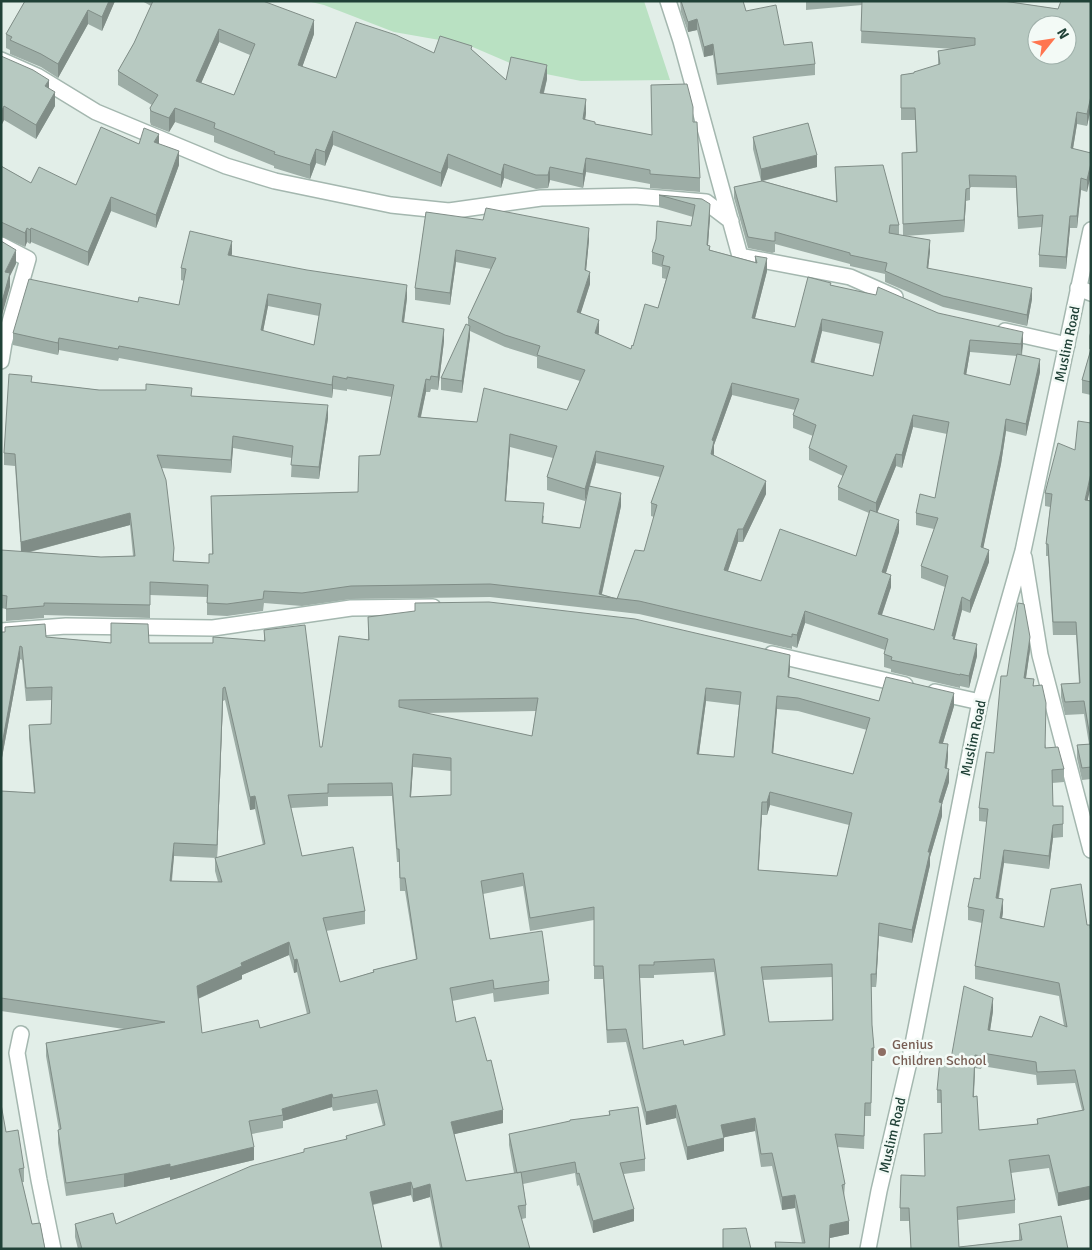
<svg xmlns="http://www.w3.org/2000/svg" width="1092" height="1250" viewBox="0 0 1092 1250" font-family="Signika,sans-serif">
<rect width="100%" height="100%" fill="#e2eee8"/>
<path fill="#b9e1c2" d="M 307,1 L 644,1 L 670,80 L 581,81 L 526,70 L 468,45 L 394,32 L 324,5 Z"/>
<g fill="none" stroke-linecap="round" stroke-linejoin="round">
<defs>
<path id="minor" d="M 668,1 L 681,41 L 740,256 L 850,277 L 895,297
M 1,60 L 37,76 L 96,112 L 226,166 L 275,181 L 391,205 L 449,211 L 541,198 L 635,196 L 706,202 L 731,221
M 1,245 L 28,259 L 4,343 L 1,361
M 1078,288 L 1091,293
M 1005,331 L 1067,345
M 1,631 L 66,626 L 213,628 L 351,608 L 433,607
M 772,654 L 905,685
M 935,692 L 980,702
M 21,1034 L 17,1053 L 39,1180 L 53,1249"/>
<path id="tertiary" d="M 1024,557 L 1040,655 L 1091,850
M 868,1249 L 879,1191 L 912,1049 L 980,702 L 1023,551 L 1091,230"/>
</defs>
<use href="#minor" stroke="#a4b7af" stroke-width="18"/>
<use href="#tertiary" stroke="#a4b7af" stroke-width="18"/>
<use href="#minor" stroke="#fff" stroke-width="15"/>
<use href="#tertiary" stroke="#fff" stroke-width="15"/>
</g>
<path fill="#9dada6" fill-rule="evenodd" d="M 25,1 L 115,1 L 102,31 L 88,24 L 58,78 L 41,67 L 10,54 L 10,50 L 6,48 L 6,34 Z
M 142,1 L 263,1 L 314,34 L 302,67 L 336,78 L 434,53 L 472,50 L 506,80 L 547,79 L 544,93 L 586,113 L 585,120 L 595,124 L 652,135 L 651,85 L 693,122 L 700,178 L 700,192 L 650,188 L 650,184 L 586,172 L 583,188 L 550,180 L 548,188 L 536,189 L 504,178 L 501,188 L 448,168 L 441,187 L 333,145 L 325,166 L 316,163 L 310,179 L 274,168 L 274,166 L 214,142 L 214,136 L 175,122 L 169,132 L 151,125 L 150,122 L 150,108 L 152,105 L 118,85 L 118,71 L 134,43 L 151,6 ZM 219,42 L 250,55 L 234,95 L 201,83 Z
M 680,1 L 743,1 L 746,11 L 784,45 L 815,64 L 815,75 L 717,85 L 713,55 L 704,57 L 697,30 L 688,32 L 681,12 Z
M 806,1 L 1004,1 L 1058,9 L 1091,1 L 1091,108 L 1087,126 L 1077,124 L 1073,149 L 1091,153 L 1087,192 L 1081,190 L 1077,228 L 1070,228 L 1066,269 L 1039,267 L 1039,255 L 1042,227 L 1018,229 L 1016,188 L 970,187 L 970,200 L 966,201 L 964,232 L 904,236 L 930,251 L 928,268 L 1032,299 L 1027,326 L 943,307 L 885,282 L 885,274 L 850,266 L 850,264 L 775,244 L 775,252 L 772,253 L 748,248 L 734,198 L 734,187 L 761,181 L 753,149 L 753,137 L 817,167 L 763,181 L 836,201 L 835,167 L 899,225 L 899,235 L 903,235 L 902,153 L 916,152 L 915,120 L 901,120 L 901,75 L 914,73 L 938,65 L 938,51 L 954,49 L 861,43 L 862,5 L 806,10 Z
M 1,56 L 49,88 L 55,106 L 36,139 L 4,120 L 1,126 Z
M 139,144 L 159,144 L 179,165 L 156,228 L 111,211 L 88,266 L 31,242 L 30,244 L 27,242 L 25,247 L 1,236 L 1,166 L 31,183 L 76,185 Z
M 659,195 L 702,199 L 710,217 L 708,245 L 710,250 L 755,262 L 755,256 L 767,271 L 755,318 L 795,327 L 831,285 L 938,313 L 1023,345 L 1022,355 L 1040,372 L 1026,436 L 1006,431 L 1001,464 L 983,548 L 989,562 L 970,613 L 962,610 L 954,639 L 977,656 L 969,688 L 960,686 L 960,688 L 891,672 L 891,669 L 884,667 L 884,654 L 885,650 L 805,623 L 797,648 L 792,646 L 792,649 L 639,614 L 490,597 L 351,599 L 302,606 L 264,603 L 263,611 L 227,616 L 207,615 L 207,597 L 150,595 L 150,618 L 44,615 L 44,618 L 6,621 L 6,609 L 1,608 L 1,550 L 21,552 L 15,466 L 4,465 L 4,453 L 32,382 L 99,390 L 192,396 L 328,418 L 319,479 L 291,477 L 292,458 L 233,448 L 231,473 L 162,468 L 174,561 L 209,563 L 212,554 L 211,496 L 358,492 L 380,455 L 392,397 L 347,389 L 347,391 L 333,389 L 332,398 L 119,358 L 118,361 L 59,350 L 58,355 L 13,345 L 13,333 L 138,302 L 179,305 L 184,281 L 181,280 L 181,268 L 232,254 L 231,255 L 407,298 L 404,323 L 444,341 L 438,390 L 431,389 L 430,392 L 426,392 L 421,417 L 477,422 L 567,410 L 580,381 L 537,368 L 537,357 L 505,347 L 470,331 L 470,337 L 462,393 L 441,390 L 441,378 L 468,325 L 468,318 L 491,269 L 456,262 L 450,305 L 415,300 L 415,288 L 426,212 L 589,240 L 586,270 L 590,284 L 580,314 L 599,332 L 598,335 L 631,349 L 658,308 L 666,279 L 662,278 L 662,267 L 652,264 L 652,252 L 691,226 L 693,217 L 659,207 ZM 268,306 L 319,316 L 314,345 L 263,331 ZM 822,331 L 880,344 L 873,376 L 814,363 ZM 970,352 L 1017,356 L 1010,385 L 966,375 ZM 732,395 L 795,410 L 793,415 L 793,428 L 813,436 L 809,448 L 809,460 L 843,476 L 838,487 L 838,500 L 869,513 L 856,556 L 761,581 L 728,571 L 738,542 L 743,542 L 766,494 L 714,455 L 714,445 ZM 913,427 L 947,434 L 935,498 L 916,513 L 916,525 L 934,529 L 921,566 L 921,578 L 945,587 L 934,630 L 882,615 L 891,587 L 886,573 L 899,532 L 877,513 L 896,466 L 902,468 ZM 510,447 L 553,458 L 547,477 L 547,490 L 585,501 L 587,494 L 580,528 L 543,523 L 544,516 L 506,501 ZM 596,463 L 660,477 L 651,503 L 651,516 L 654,517 L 644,551 L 617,599 L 602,594 L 621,506 L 590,486 ZM 130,525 L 133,556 L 101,557 L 30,552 Z
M 1091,330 L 1091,395 L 1082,393 L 1082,380 L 1091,349 L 1089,349 L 1089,336 Z
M 1075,450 L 1088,500 L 1091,501 L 1091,779 L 1082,780 L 1077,758 L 1077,745 L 1089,744 L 1084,714 L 1065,715 L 1061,697 L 1061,684 L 1079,683 L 1076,635 L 1053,635 L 1048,556 L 1046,556 L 1046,544 L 1050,507 L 1045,506 L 1045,493 Z
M 368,617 L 790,668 L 789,678 L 879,701 L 954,706 L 943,743 L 948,757 L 947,769 L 949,782 L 942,804 L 942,816 L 930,857 L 930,865 L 912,943 L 879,936 L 876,987 L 871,987 L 872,1025 L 874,1048 L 874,1061 L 872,1061 L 871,1116 L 865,1116 L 864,1149 L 837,1147 L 845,1184 L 844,1197 L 849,1234 L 830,1238 L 830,1249 L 775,1249 L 775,1242 L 802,1243 L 795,1208 L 782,1210 L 772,1166 L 761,1167 L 755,1131 L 724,1137 L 724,1151 L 687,1160 L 676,1118 L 646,1125 L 626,1042 L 607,1043 L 603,979 L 594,979 L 594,920 L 530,931 L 523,886 L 483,894 L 490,939 L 549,981 L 549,994 L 494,1002 L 493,993 L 452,1001 L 456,1022 L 503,1123 L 454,1134 L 466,1181 L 514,1173 L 509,1145 L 509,1134 L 609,1115 L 609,1111 L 645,1159 L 645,1171 L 624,1174 L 634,1221 L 593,1233 L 579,1185 L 577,1186 L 575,1173 L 523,1184 L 526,1205 L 526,1218 L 522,1219 L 440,1248 L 430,1197 L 413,1202 L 411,1195 L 373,1205 L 382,1249 L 78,1249 L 75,1237 L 75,1224 L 116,1224 L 304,1152 L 304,1149 L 346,1140 L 346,1136 L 383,1126 L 377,1103 L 333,1111 L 332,1107 L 283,1121 L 283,1128 L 252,1134 L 254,1160 L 170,1180 L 170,1177 L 124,1187 L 66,1196 L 58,1143 L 58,1130 L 59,1130 L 46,1056 L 46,1043 L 124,1029 L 1,1011 L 1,791 L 34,793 L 29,738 L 29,725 L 51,724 L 52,700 L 26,701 L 22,660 L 20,659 L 1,763 L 1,632 L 46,637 L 111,643 L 213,643 L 264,641 L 264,630 L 320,747 L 322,747 L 368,640 ZM 225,700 L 250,810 L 255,809 L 263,845 L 215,858 L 215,871 L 218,882 L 172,881 L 174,856 L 217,858 L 223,701 ZM 706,701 L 739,705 L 734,757 L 699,754 ZM 777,709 L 798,711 L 867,730 L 853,774 L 773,753 ZM 536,711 L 532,736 L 424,713 ZM 413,767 L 451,771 L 451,795 L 411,797 ZM 392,796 L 397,862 L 399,862 L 400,891 L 405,891 L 416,959 L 373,970 L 373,972 L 340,982 L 326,931 L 365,924 L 365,911 L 302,856 L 291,808 L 328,806 L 328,797 ZM 770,805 L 849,825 L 837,876 L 758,870 L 762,815 L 767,815 ZM 289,955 L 294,973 L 297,972 L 307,1014 L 260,1028 L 202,1033 L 198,999 L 242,979 L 242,975 ZM 714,972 L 723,1036 L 684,1045 L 643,1049 L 640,978 L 654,978 L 654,975 ZM 832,977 L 832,1020 L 769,1022 L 763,980 Z
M 1030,650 L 1026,678 L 1034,686 L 1046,748 L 1064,769 L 1064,782 L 1052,783 L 1053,806 L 1063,806 L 1063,837 L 1053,838 L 1049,869 L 1004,863 L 999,898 L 1003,912 L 1002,918 L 1044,927 L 1087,925 L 1091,934 L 1091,1199 L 1058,1206 L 1049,1168 L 1011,1173 L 1015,1200 L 1015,1213 L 958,1220 L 959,1247 L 1019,1240 L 1019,1224 L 1068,1249 L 911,1249 L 909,1221 L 900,1221 L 900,1208 L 925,1176 L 924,1134 L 942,1133 L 941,1103 L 937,1103 L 937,1090 L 951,1059 L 993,1011 L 990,1031 L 1032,1037 L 1064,1026 L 1059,996 L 975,979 L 975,966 L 982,923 L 968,920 L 968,907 L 980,879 L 987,822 L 979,821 L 979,808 L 994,753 L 1007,676 ZM 982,1066 L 1036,1075 L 1037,1085 L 1075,1083 L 1082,1110 L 1037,1119 L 1037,1124 L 979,1130 L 974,1096 L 975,1068 L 981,1069 Z
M 6,1132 L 24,1168 L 24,1182 L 22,1182 L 32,1224 L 1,1249 Z"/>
<path fill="#808d87" d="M 109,1 L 115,1 L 102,31 L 102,17 Z
M 88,10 L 88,24 L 58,78 L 58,64 Z
M 697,19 L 697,30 L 688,32 L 688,22 Z
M 314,20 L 314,34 L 298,79 L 298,65 Z
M 219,29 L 219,42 L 196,95 L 196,81 Z
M 713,44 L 713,55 L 704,57 L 704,47 Z
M 547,65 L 547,79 L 540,107 L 540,93 Z
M 49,80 L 49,94 L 45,86 Z
M 55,92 L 55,106 L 36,139 L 36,125 Z
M 1091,96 L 1091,108 L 1087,126 L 1087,114 Z
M 586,99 L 586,113 L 583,133 L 583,119 Z
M 4,106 L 4,120 L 1,126 L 1,112 Z
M 175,108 L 175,122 L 169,132 L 169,118 Z
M 1077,112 L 1077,124 L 1071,160 L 1071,148 Z
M 333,131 L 333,145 L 325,166 L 325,152 Z
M 159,134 L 159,148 L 154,142 Z
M 316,149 L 316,163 L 310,179 L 310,165 Z
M 179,151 L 179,165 L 156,228 L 156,215 Z
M 448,154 L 448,168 L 441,187 L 441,173 Z
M 817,155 L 817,167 L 761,181 L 761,169 Z
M 586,158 L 586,172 L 583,188 L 583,174 Z
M 1091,163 L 1091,175 L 1087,192 L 1087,180 Z
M 504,164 L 504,178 L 501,188 L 501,175 Z
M 550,167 L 550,180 L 548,188 L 548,175 Z
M 1081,178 L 1081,190 L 1077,228 L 1077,216 Z
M 966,189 L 966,201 L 964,232 L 964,220 Z
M 111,197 L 111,211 L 88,266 L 88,252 Z
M 710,204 L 710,217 L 707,258 L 707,245 Z
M 1070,216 L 1070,228 L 1066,269 L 1066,257 Z
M 27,228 L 27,242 L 25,247 L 25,233 Z
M 31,228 L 31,242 L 30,244 L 30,230 Z
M 589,228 L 589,240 L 585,282 L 585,270 Z
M 930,240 L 930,251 L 927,279 L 927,268 Z
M 232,241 L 232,254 L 228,267 L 228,255 Z
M 16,250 L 16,264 L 10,276 L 10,287 L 1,319 L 1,305 L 5,272 Z
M 456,250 L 456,262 L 450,305 L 450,293 Z
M 767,258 L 767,271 L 752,330 L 752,318 Z
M 590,272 L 590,284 L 577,325 L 577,312 Z
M 407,285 L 407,298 L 402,335 L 402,322 Z
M 1032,288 L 1032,299 L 1027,326 L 1027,315 Z
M 268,294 L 268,306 L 261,342 L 261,330 Z
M 822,319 L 822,331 L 811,375 L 811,362 Z
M 599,320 L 599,332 L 595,346 L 595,333 Z
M 470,326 L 470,337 L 462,393 L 462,381 Z
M 444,329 L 444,341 L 438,390 L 438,377 Z
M 1023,332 L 1023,345 L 1021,356 L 1021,344 Z
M 59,338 L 59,350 L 58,355 L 58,343 Z
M 970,340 L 970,352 L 964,387 L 964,374 Z
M 1040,359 L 1040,372 L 1026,436 L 1026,424 Z
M 333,376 L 333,389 L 332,398 L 332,385 Z
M 426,379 L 426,392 L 418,429 L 418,417 Z
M 732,383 L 732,395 L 714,445 L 714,453 L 711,466 L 711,454 L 712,440 Z
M 328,405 L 328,418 L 319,479 L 319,467 Z
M 913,415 L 913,427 L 902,468 L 902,455 Z
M 1006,419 L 1006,431 L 1001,464 L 981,559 L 981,547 Z
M 510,434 L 510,447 L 505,513 L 505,501 Z
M 233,436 L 233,448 L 231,473 L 231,460 Z
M 596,451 L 596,463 L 585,501 L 585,489 Z
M 896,454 L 896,466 L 876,516 L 876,503 Z
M 1091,473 L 1091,486 L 1085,512 L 1085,500 Z
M 766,481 L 766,494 L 743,542 L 743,529 Z
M 621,493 L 621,506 L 601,597 L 599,594 Z
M 130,513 L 130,525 L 21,554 L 21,542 Z
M 899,520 L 899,532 L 882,585 L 882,572 Z
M 738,529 L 738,542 L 724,582 L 724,570 Z
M 989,550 L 989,562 L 970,613 L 970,601 Z
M 891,575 L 891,587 L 878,626 L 878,614 Z
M 962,597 L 962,610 L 954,642 L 952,636 Z
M 805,611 L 805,623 L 797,648 L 797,635 Z
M 1030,637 L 1030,650 L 1024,691 L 1024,678 Z
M 977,644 L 977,656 L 969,688 L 969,676 Z
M 20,646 L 20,659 L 1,763 L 1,750 Z
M 790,655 L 790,668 L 788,690 L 788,677 Z
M 223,688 L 223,701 L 217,858 L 217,845 Z
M 706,688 L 706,701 L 697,767 L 697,754 Z
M 954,693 L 954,706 L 939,756 L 939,743 Z
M 777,696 L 777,709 L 772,766 L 772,753 Z
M 948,744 L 948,757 L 945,781 L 945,768 Z
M 413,754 L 413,767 L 410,810 L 410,797 Z
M 949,769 L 949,782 L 942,804 L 942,816 L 930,857 L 930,865 L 912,943 L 912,930 L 928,852 L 939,802 Z
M 770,792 L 770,805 L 767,815 L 767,802 Z
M 255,796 L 255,809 L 250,810 L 250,797 Z
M 762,802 L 762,815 L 758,883 L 758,870 Z
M 1053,825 L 1053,838 L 1049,869 L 1049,856 Z
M 174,843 L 174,856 L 170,894 L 170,881 Z
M 1004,850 L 1004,863 L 996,911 L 996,898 Z
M 1003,899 L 1003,912 L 1000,931 L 1000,918 Z
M 879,923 L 879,936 L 876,987 L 876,974 Z
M 289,942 L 289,955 L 242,975 L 242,979 L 197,999 L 197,986 L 241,963 Z
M 297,959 L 297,972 L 294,973 L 294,960 Z
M 993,998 L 993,1011 L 988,1043 L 988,1030 Z
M 975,1055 L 975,1068 L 973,1110 L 973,1097 Z
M 332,1094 L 332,1107 L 283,1121 L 283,1115 L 282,1109 Z
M 676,1105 L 676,1118 L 646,1125 L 646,1112 Z
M 503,1110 L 503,1123 L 451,1135 L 451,1122 Z
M 755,1118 L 755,1131 L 721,1138 L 721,1125 Z
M 724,1138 L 724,1151 L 687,1160 L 687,1147 Z
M 254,1147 L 254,1160 L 170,1180 L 170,1167 Z
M 170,1164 L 170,1177 L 124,1187 L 124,1174 Z
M 411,1182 L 411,1195 L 370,1205 L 370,1192 Z
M 430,1184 L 430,1197 L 413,1202 L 413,1189 Z
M 1091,1186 L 1091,1199 L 1058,1206 L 1058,1193 Z
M 795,1195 L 795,1208 L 782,1210 L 782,1197 Z
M 634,1209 L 634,1221 L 593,1233 L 593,1221 Z
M 849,1221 L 849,1234 L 830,1238 L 829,1249 L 830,1225 Z"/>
<path fill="#b7c9c1" stroke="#808d87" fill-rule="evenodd" d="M 25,1 L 109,1 L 102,17 L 88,10 L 58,64 L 41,54 L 10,40 L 12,37 L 6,34 Z
M 153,1 L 263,1 L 314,20 L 298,65 L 336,78 L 356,22 L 396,35 L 434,53 L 440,36 L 472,46 L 471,49 L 506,80 L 511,57 L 547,65 L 540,93 L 586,99 L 583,119 L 595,122 L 595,124 L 652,135 L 651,85 L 687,84 L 693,107 L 693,122 L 697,122 L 700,178 L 650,174 L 650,170 L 586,158 L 583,174 L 550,167 L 548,175 L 536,175 L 504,164 L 501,175 L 448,154 L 441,173 L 333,131 L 325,152 L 316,149 L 310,165 L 274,154 L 275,152 L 214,128 L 215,123 L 175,108 L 169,118 L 151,111 L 150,108 L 158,95 L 118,71 L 134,43 ZM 219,29 L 255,44 L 234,95 L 196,81 Z
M 681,1 L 743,1 L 746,11 L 776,5 L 784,45 L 812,42 L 815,64 L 717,74 L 713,44 L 704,47 L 697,19 L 688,22 Z
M 862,1 L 1003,1 L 1058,9 L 1061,1 L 1091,1 L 1091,96 L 1087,114 L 1077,112 L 1071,148 L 1091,153 L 1091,163 L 1087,180 L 1081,178 L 1077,216 L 1070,216 L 1066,257 L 1039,255 L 1043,215 L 1018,217 L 1016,176 L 969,175 L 970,188 L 966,189 L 964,220 L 903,224 L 902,153 L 917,152 L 915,108 L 901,108 L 901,75 L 914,73 L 914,72 L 940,64 L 938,51 L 975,45 L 975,38 L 861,31 ZM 1037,25 L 1067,25 L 1067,55 L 1037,55 Z
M 1,56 L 33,70 L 49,80 L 45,86 L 55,92 L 36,125 L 4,106 L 1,112 Z
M 808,123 L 817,155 L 761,169 L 753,137 Z
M 101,127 L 139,144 L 144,128 L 159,134 L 154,142 L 179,151 L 156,215 L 111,197 L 88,252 L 31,228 L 30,230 L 27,228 L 25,233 L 1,222 L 1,166 L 31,183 L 39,167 L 76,185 Z
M 883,165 L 899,225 L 890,225 L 889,233 L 930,240 L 927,268 L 1032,288 L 1027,315 L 943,296 L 885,271 L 887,263 L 850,255 L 850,253 L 775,232 L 775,241 L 772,241 L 748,237 L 734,187 L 762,181 L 837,202 L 835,167 Z
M 659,195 L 702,199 L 710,204 L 707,245 L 710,246 L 709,250 L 757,263 L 755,256 L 767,258 L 752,318 L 795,327 L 808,277 L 831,283 L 830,285 L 876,295 L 878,287 L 938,313 L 1023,332 L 1021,344 L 970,340 L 964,374 L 1010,385 L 1017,354 L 1040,359 L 1026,424 L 1006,419 L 1001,451 L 981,547 L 989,550 L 970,601 L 962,597 L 952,636 L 954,636 L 953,639 L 977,644 L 969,676 L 960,674 L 960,675 L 891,660 L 892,657 L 884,654 L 888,639 L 805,611 L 797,635 L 792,634 L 792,637 L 639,601 L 490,584 L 351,586 L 302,593 L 264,591 L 263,599 L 227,604 L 207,603 L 208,585 L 150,582 L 150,605 L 44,603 L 44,606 L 6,609 L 7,596 L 1,595 L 1,550 L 101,557 L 135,556 L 130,513 L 21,542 L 15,454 L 4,453 L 9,374 L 32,376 L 31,382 L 99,390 L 146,390 L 146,384 L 192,388 L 191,396 L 328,405 L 319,467 L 291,465 L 293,446 L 233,436 L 231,460 L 157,455 L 166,480 L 174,548 L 173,561 L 209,563 L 209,554 L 213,554 L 211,496 L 358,492 L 359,456 L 380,455 L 394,385 L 347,377 L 347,379 L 333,376 L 332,385 L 119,346 L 118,349 L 59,338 L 58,343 L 13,333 L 29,279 L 138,302 L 139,297 L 179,305 L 186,269 L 181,268 L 190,231 L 232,241 L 228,255 L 307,270 L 407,285 L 402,322 L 444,329 L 438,377 L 431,376 L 430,380 L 426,379 L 418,417 L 477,422 L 484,388 L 567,410 L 585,370 L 537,355 L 540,346 L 505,335 L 468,318 L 496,258 L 456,250 L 450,293 L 415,288 L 426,212 L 483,220 L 486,208 L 589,228 L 585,270 L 590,272 L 577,312 L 599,320 L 595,333 L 631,349 L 632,345 L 633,346 L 645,304 L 658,308 L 670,267 L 662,265 L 664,256 L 652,252 L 656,239 L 657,221 L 691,226 L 695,205 ZM 268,294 L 321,304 L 314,345 L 261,330 ZM 822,319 L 883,332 L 873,376 L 811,362 ZM 732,383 L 799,399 L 793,415 L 816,425 L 809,448 L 847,466 L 838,487 L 876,503 L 896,454 L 902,455 L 913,415 L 949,422 L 935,498 L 920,494 L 916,513 L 938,518 L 921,566 L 948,576 L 934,630 L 878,614 L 891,575 L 882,572 L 899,520 L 870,510 L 856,556 L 780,529 L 761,581 L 724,570 L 738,529 L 743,529 L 766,481 L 711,454 L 714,441 L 712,440 ZM 510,434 L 557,446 L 547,477 L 585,489 L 596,451 L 664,466 L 651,503 L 657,505 L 644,551 L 635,550 L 617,599 L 599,594 L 621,493 L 589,486 L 580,528 L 542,523 L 544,503 L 505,501 Z
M 1,241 L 16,250 L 5,272 L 10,273 L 1,305 Z
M 466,324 L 470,326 L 462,381 L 441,378 Z
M 1091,349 L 1091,382 L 1082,380 Z
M 1078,421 L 1091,423 L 1091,473 L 1085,500 L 1091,501 L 1091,743 L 1084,701 L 1065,702 L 1061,684 L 1080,683 L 1076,622 L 1053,622 L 1048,544 L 1046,544 L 1052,494 L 1045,493 L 1058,443 L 1075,450 Z
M 489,602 L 635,619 L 790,655 L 788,677 L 879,701 L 886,677 L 954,693 L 939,743 L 948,744 L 945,768 L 949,769 L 939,802 L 942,803 L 928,852 L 930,852 L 912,930 L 879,923 L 876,974 L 871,974 L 872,1025 L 874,1048 L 872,1048 L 871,1103 L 865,1103 L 864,1136 L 835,1134 L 845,1184 L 842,1185 L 849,1221 L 830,1225 L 829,1249 L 776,1249 L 775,1242 L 805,1243 L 795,1195 L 782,1197 L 772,1153 L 761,1154 L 755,1118 L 721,1125 L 724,1138 L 687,1147 L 676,1105 L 646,1112 L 626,1029 L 607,1030 L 603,966 L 594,966 L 594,907 L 530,918 L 523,873 L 481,881 L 490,939 L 542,931 L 549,981 L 494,989 L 493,980 L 450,988 L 456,1022 L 475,1017 L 487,1061 L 491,1060 L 503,1110 L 451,1122 L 466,1181 L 521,1172 L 526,1205 L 518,1206 L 530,1249 L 438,1249 L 442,1248 L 430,1184 L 413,1189 L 411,1182 L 370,1192 L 382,1249 L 82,1249 L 75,1224 L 113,1213 L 116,1224 L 251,1166 L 304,1152 L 304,1149 L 347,1139 L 346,1136 L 385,1125 L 377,1090 L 333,1098 L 332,1094 L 282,1109 L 283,1115 L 249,1121 L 254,1147 L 170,1167 L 170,1164 L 124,1174 L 66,1183 L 58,1130 L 61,1129 L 46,1043 L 165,1022 L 1,998 L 1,791 L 35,793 L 29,725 L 51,724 L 52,687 L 26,688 L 22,647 L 20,646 L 1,750 L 1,632 L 5,632 L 5,627 L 45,624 L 46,637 L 111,643 L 111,623 L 148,624 L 149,643 L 213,643 L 213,637 L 265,641 L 264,630 L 305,625 L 320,747 L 322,747 L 339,636 L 369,640 L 368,617 L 415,611 L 415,603 ZM 225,687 L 250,797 L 255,796 L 265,844 L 215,858 L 222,882 L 170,881 L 174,843 L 217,845 L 223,688 ZM 706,688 L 741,692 L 734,757 L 697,754 ZM 777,696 L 798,698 L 870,718 L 853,774 L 772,753 ZM 538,698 L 532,736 L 399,707 L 399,700 ZM 413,754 L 451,758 L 451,795 L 410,797 ZM 392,783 L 397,849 L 399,849 L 400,878 L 405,878 L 417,959 L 373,970 L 374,972 L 340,982 L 323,918 L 365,911 L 353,847 L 302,856 L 288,795 L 328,793 L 328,784 ZM 770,792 L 852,813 L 837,876 L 758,870 L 762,802 L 767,802 ZM 289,942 L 294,960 L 297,959 L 310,1013 L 260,1028 L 258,1020 L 202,1033 L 197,986 L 242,966 L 241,963 ZM 714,959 L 725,1035 L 684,1045 L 683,1040 L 643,1049 L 639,965 L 654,965 L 654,962 ZM 832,964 L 833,1020 L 769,1022 L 761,967 Z
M 1018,603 L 1024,604 L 1030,637 L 1024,678 L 1034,679 L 1033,686 L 1042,685 L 1046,703 L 1045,748 L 1058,747 L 1064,769 L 1052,770 L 1053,806 L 1063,806 L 1063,824 L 1053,825 L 1049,856 L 1004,850 L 996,898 L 1003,899 L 1000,918 L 1044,927 L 1051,889 L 1081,884 L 1087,925 L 1090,925 L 1091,934 L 1091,1186 L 1058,1193 L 1049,1155 L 1009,1160 L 1015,1200 L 957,1207 L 959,1247 L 1022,1240 L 1019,1224 L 1061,1216 L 1068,1249 L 911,1249 L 909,1208 L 900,1208 L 901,1175 L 925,1176 L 924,1134 L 942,1133 L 941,1090 L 937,1090 L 940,1059 L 951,1059 L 964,986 L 993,998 L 988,1030 L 1032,1037 L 1040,1016 L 1067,1027 L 1059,983 L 975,966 L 984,910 L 968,907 L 974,878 L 980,879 L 988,809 L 979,808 L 986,752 L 994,753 L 1001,676 L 1007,676 ZM 982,1053 L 1036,1062 L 1037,1072 L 1075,1070 L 1084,1110 L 1037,1119 L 1038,1124 L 979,1130 L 977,1096 L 973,1097 L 975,1055 L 981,1056 Z
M 1091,744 L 1091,767 L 1082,768 L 1077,745 Z
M 1,1104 L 6,1132 L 18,1130 L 24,1168 L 19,1169 L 32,1224 L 40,1223 L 45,1249 L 1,1249 Z
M 638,1107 L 645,1159 L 620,1163 L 634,1209 L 593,1221 L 579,1173 L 577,1174 L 575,1162 L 517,1173 L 509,1134 L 570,1121 L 570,1120 L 610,1115 L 609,1111 Z
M 746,1228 L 751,1249 L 723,1249 L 723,1229 Z"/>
<circle fill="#8d6e63" stroke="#f3faf6" stroke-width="2" cx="882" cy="1052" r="5"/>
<g text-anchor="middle" stroke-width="5" stroke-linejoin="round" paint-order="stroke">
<g font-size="14" fill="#204137" stroke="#f3faf6">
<text transform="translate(1067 344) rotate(-78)" y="5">Muslim Road</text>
<text transform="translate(973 738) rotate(-78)" y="5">Muslim Road</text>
<text transform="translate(892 1135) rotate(-77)" y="5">Muslim Road</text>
</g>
<g font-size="14" fill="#785e54" stroke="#f3faf6" text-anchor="start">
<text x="892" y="1049">Genius<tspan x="892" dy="16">Children School</tspan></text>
</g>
</g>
<rect width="1092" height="1250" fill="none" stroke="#204137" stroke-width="5"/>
<g transform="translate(1052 40) rotate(60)"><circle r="24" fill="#f3faf6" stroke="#9fb0aa"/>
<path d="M0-4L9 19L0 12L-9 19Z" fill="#ff754f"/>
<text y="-8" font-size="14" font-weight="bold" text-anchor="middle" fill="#204137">N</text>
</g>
</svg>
